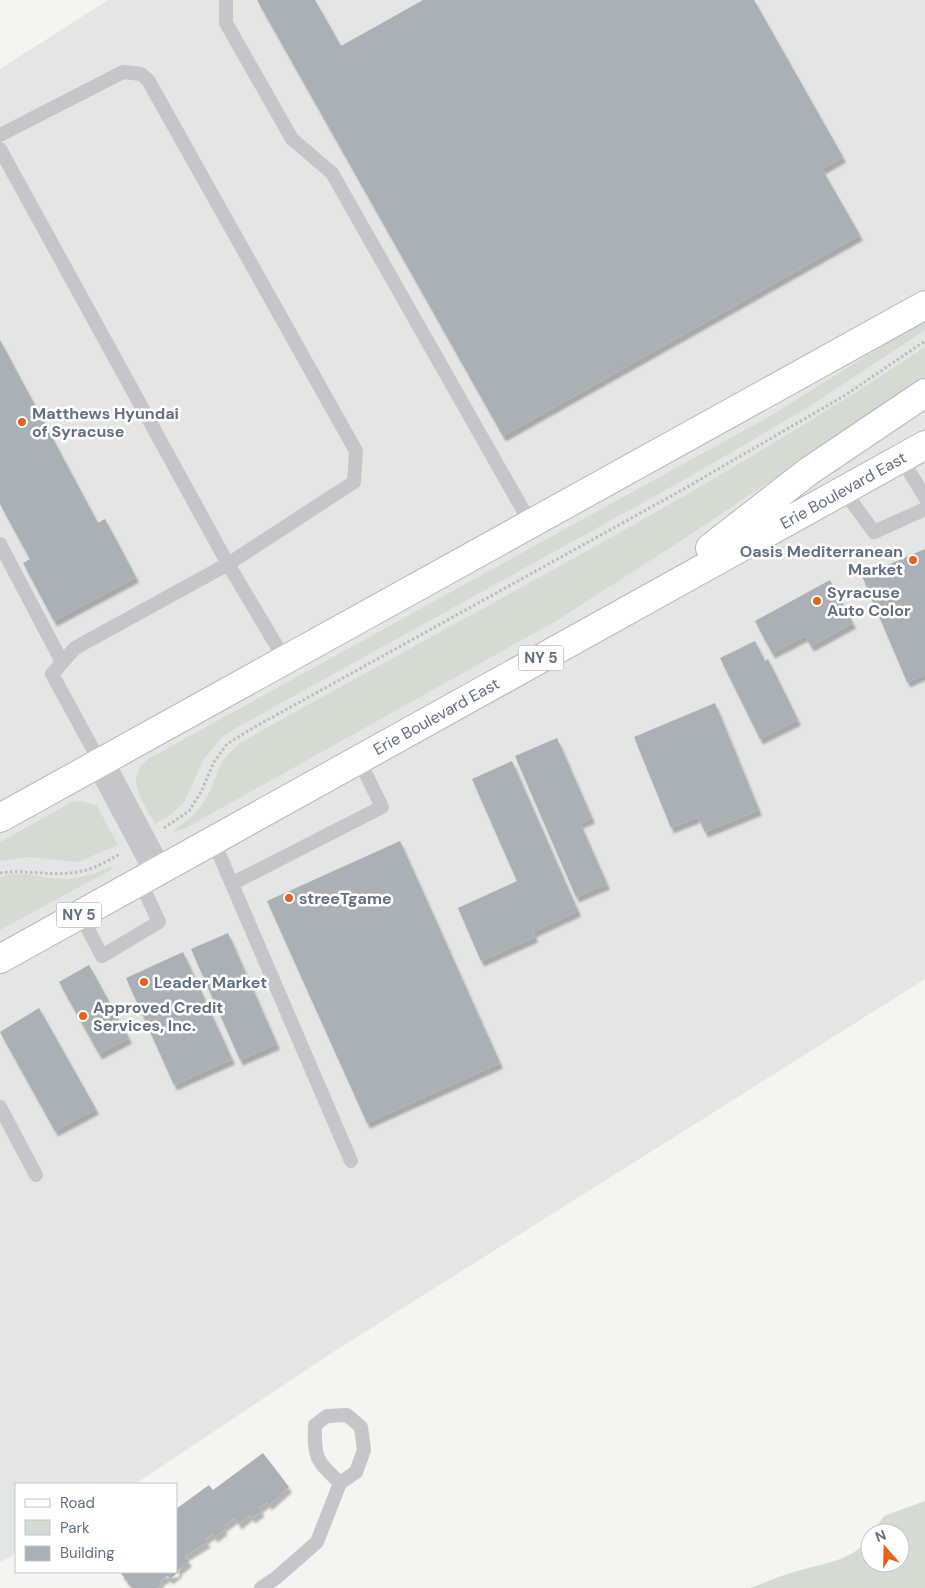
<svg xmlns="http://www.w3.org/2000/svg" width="925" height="1588" viewBox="0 0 925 1588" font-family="'DM Sans',sans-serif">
<defs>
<filter id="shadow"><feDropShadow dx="3" dy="5.5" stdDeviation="1" flood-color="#0004"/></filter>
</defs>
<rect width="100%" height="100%" fill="#f4f4f0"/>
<path fill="#e4e6e3" d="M 108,0 L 925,0 L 925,979 L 330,1354 L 135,1484 L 16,1484 L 16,1554 L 0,1562 L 0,69 Z"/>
<path fill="#d4dbd1" d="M 925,319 L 925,330 L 807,408 L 689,477 L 236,728 L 222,737 L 204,759 L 184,802 L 172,814 L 155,824 C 143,800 123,780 148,759 L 772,415 Z
M 925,347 L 925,378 L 682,540 L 556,621 L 184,829 L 173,831 C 187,821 200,811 208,795 C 220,771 217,762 240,743 C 469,613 706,494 925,347 Z
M 81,801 L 97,806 L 118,845 L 78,862 L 29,857 L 0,861 L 0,842 L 72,802 Z
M 111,866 L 113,868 L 109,871 L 0,930 L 0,877 C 21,869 41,878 62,879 C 80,879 96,874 111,866 Z
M 925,1501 L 925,1588 L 750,1588 C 765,1583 779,1576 794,1572 C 823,1563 852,1562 870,1537 L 870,1563 L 900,1563 L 900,1533 L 872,1533 L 884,1516 Z"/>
<path fill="#a9b0b6" filter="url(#shadow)" d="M 257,0 L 315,0 L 341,46 L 423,0 L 754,0 L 843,157 L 822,169 L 860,235 L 503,436 Z
M 0,340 L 98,523 L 105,519 L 136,577 L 54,621 L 23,563 L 30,559 L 0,504 Z
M 925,549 L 925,674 L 907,682 L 862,576 Z
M 830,580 L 853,623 L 811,646 L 805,636 L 772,653 L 755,621 Z
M 755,641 L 765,661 L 768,659 L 798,720 L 760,739 L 720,658 Z
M 715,703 L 759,810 L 705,832 L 698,817 L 671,828 L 634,737 Z
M 557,738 L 592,818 L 580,823 L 607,884 L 576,897 L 515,756 Z
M 512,761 L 578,911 L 533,932 L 535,937 L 481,961 L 458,908 L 517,881 L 472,779 Z
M 400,841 L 500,1063 L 367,1123 L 267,901 Z
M 228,933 L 277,1044 L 240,1060 L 191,949 Z
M 183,952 L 232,1059 L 174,1085 L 126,978 Z
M 89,965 L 129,1038 L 99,1054 L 59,982 Z
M 39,1008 L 96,1109 L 55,1131 L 0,1032 Z
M 263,1453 L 289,1487 L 269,1505 L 267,1502 L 259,1508 L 262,1511 L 252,1518 L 250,1515 L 239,1524 L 235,1518 L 223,1527 L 225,1529 L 215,1537 L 212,1534 L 205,1539 L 208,1542 L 185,1556 L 189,1561 L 178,1570 L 179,1572 L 170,1579 L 168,1576 L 160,1581 L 162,1584 L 157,1588 L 132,1588 L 120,1572 L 176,1572 L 176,1509 L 209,1485 L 213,1490 Z"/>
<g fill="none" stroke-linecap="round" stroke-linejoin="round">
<defs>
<path id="primary" d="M 710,548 L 809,471 L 925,393
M 0,818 L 925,305
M 0,959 L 925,445"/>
</defs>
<use href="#primary" stroke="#b4b7bc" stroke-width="30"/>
<path stroke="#bbbdbf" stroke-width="3" stroke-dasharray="2.5 2.5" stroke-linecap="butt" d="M 164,828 L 189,811 L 201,792 L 214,762 L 227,744 L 251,729 L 682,490 L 844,396 L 925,341
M 0,873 C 26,869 52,877 77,872 C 93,870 107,861 120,854"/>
<path stroke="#c4c6ca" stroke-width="14" d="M 226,0 L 226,23 L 292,139 L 332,173 L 531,524
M 0,135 L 123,72 L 141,74 L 148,80 L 356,451 L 354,482 L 228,564 L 0,149
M 901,458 L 925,497
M 843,490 L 874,532 L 925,509
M 0,544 L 62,662
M 100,762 L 52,674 L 75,648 L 228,564 L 285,660
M 213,840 L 351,1161
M 233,883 L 382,807 L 359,760
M 80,914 L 102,956 L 159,922 L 140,881
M 0,1107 L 36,1175
M 261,1588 L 276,1578 L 317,1542 L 340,1483 L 356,1472 L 364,1450 L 361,1427 L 347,1415 L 327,1416 L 315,1425 C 314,1459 316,1460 340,1483"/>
<path stroke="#c4c6ca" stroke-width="28" d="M 100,762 L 158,871"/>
<use href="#primary" stroke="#fff" stroke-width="28"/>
</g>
<g fill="#e9611b" stroke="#fff" stroke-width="2">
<circle cx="22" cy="422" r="5"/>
<circle cx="913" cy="560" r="5"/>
<circle cx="817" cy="601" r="5"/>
<circle cx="289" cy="898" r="5"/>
<circle cx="144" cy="982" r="5"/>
<circle cx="83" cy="1016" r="5"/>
</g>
<g text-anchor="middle" stroke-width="5" stroke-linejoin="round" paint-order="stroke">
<g fill="#fff" stroke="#919ba8" stroke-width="1">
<rect x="518.5" y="645.5" width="45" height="25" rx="4"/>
<rect x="56.5" y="902.5" width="45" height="25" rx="4"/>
</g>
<g font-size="15" font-weight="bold" fill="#627082">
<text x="541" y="663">NY 5</text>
<text x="79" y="920">NY 5</text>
</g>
<g font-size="16" font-weight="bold" fill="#627082" stroke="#fff" text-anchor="start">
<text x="32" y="419">Matthews Hyundai<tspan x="32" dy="18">of Syracuse</tspan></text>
<text x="903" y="557" text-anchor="end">Oasis Mediterranean<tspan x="903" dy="18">Market</tspan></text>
<text x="827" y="598">Syracuse<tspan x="827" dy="18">Auto Color</tspan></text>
<text x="299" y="904">streeTgame</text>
<text x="154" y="988">Leader Market</text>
<text x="93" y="1013">Approved Credit<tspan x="93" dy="18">Services, Inc.</tspan></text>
</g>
<g font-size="16" fill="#627082" stroke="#fff">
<text transform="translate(843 490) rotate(-29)" y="6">Erie Boulevard East</text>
<text transform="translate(436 716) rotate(-29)" y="6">Erie Boulevard East</text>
</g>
</g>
<rect x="15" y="1483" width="162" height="90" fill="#ffffff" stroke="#c0c6cd"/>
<rect x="25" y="1499" width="25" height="8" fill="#ffffff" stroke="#c0c6cd"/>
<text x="60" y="1508" font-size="15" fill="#627082">Road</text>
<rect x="25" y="1520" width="25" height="15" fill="#d4dbd1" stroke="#c0c6cd"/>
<text x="60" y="1533" font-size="15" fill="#627082">Park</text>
<rect x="25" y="1546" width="25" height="15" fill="#a9b0b6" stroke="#c0c6cd"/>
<text x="60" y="1558" font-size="15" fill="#627082">Building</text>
<g transform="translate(885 1548) rotate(340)"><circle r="24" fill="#ffffff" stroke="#c0c6cd"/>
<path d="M0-4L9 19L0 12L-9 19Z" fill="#e9611b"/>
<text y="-8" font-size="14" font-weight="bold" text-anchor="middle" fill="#627082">N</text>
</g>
</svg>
